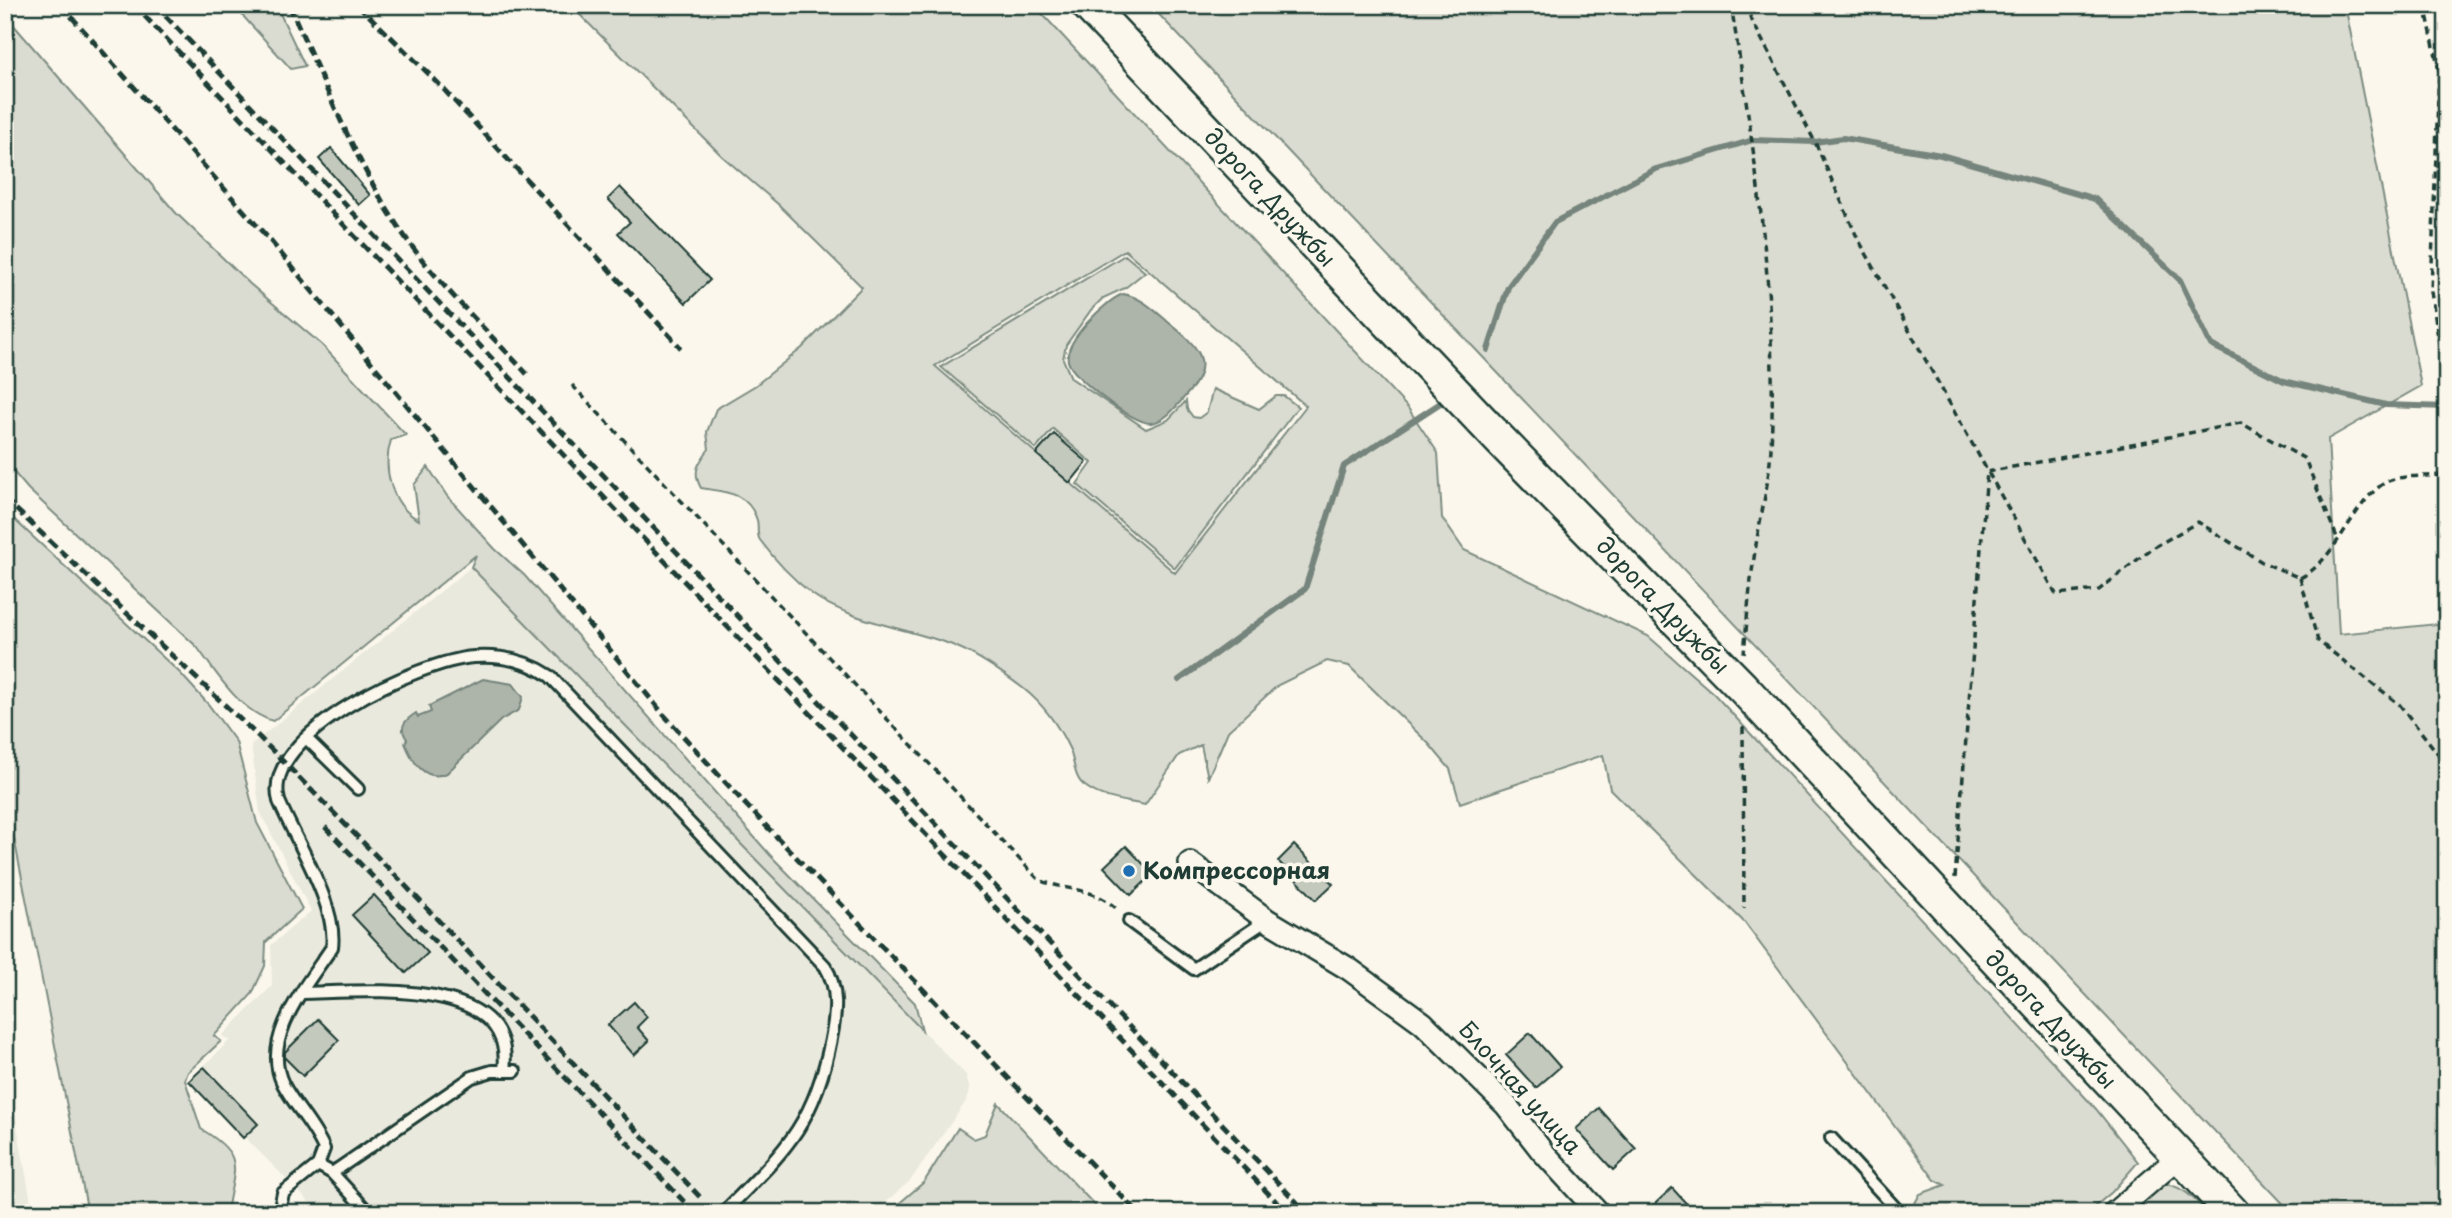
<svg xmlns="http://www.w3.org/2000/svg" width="2452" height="1218" viewBox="0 0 2452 1218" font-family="'Playpen Sans',sans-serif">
<rect width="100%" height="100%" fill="#fbf7ec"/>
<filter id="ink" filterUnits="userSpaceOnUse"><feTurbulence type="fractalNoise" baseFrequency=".0143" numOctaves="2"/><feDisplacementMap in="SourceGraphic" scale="14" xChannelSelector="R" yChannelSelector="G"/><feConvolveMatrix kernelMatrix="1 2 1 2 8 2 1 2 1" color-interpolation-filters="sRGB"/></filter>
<g filter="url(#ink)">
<path fill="#eae9de" d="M 471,567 L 966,1075 L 970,1089 L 967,1100 L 910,1181 L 873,1213 L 320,1213 L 189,1081 L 230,1040 L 222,1036 L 272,986 L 271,945 L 311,911 L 260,812 L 251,745 Z
M 5,1059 L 33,1213 L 5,1213 Z"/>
<path fill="#dbdcd1" stroke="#7d8c82" stroke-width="2" fill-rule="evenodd" d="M 233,5 L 276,5 L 305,66 L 291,69 Z
M 570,5 L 1034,5 L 1408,408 L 1438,453 L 1442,518 L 1464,550 L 1648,636 L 1714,694 L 2096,1109 L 2138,1162 L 2112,1192 L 2087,1213 L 1919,1211 L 1915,1203 L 1920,1194 L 1945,1185 L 1935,1180 L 1744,922 L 1610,789 L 1603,755 L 1460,803 L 1450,769 L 1429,744 L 1349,666 L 1327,661 L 1278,685 L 1228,731 L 1208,778 L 1201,745 L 1179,755 L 1145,805 C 1125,801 1102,799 1085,786 C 1073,778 1075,760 1069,748 C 1058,725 1044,705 1024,689 C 1002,672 973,652 947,643 C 907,629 845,619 812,594 C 793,579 774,559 760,540 C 756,534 759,526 757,520 C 748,492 726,492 701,488 C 692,472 698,463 709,449 L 707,432 L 716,409 L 756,385 L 802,348 L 862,287 L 779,205 L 722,156 ZM 1125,250 L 1306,406 L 1175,573 L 935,366 Z
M 1150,5 L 2345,5 L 2421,386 L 2328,439 L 2339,634 L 2447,623 L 2447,1213 L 2292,1213 Z
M 5,15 L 176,213 L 250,284 L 322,345 L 406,435 L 391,440 C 382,468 391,506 419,520 L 414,485 L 428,467 L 447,496 L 495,549 L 524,575 L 770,855 L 915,1003 L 922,1030 L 471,567 L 476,555 L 273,721 C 239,711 217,674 197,647 L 28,489 L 5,462 Z
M 1125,255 L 1145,272 L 1125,288 L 1103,298 L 1091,310 L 1066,345 L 1063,359 L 1071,378 L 1146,429 L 1168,420 L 1186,401 L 1187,409 L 1193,417 L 1199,418 L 1207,412 L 1213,389 L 1259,409 L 1276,396 L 1284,396 L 1298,407 L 1175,568 L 1077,484 L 1092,463 L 1053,429 L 1036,449 L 941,367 Z
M 5,511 L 180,673 L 208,704 L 236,742 L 257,823 L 302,909 L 266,942 L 265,966 L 252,994 L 214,1036 L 221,1041 L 188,1072 L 185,1080 L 201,1129 C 248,1157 233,1168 227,1213 L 88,1213 L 5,792 Z
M 998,1103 L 1102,1213 L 888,1213 L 924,1182 L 958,1128 L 974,1139 L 985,1135 Z
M 2160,1183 C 2182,1185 2193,1197 2208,1213 L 2128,1213 Z"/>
<path fill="#adb4aa" stroke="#74847b" stroke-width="2" d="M 1123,294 C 1141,297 1153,309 1167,321 C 1193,343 1218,360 1188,393 C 1178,404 1167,421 1151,423 C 1135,425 1071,377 1068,361 C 1064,341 1106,300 1123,294 Z
M 483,679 L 513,684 L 523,697 L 519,710 L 501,720 L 447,773 C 425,783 412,761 405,743 L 407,739 C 398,727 405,720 416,713 L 418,717 L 431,712 L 429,706 Z"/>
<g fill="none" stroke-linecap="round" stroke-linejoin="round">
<path stroke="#74847b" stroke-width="6" d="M 1488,350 L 1508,287 L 1555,222 L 1656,169 L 1753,140 L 1815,142 L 1843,138 L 1941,155 L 2095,199 L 2180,280 L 2211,345 L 2284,381 L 2386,405 L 2447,407
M 1179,680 L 1305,589 L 1344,466 L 1448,398"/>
</g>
<path fill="#c4c9be" stroke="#1f3d34" stroke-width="2" d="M 331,148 L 370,195 L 359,205 L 319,159 Z
M 620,187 L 710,280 L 686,303 L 618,233 L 630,222 L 608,199 Z
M 1054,434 L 1087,462 L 1070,483 L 1036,454 Z
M 1294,845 L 1333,884 L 1316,900 L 1278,861 Z
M 1126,846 L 1153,874 L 1131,895 L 1104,867 Z
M 374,895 L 428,953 L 406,973 L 352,915 Z
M 634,1002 L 647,1017 L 637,1027 L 649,1041 L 634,1055 L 608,1025 Z
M 318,1019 L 339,1040 L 303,1076 L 285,1058 L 285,1052 Z
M 1530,1033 L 1560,1067 L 1536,1088 L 1506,1055 Z
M 204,1067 L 258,1124 L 243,1138 L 189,1081 Z
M 1599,1108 L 1636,1149 L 1613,1170 L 1576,1129 Z
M 1672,1188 L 1695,1213 L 1645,1213 Z"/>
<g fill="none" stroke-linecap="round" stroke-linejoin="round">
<defs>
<path id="lane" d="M 306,738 L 358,789
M 1129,921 L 1194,969 L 1267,920
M 303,993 C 362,992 517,975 504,1070
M 1831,1138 L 1900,1213
M 318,1165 L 324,1149 C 314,1125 295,1107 283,1084 C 260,1038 307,985 332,947 C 338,906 295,840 279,801 C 260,734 420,661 474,657 C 502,655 526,660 550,676 L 825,966 C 839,989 836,1014 831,1039 C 814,1127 783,1152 723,1213
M 332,1173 L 472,1077 L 492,1071 L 515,1071
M 279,1213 L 283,1193 L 318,1165 L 332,1173 L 369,1213"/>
<path id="street" d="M 1190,863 L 1267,920 L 1349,969 L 1423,1023 L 1506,1105 L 1542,1151 L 1599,1213
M 2114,1213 L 2179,1157"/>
<path id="primary" d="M 1088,5 L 1500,440 L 1743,688 L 2233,1213"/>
</defs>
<use href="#lane" stroke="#1f3d34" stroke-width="16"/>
<use href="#street" stroke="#1f3d34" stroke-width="26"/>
<use href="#primary" stroke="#1f3d34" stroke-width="37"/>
<path stroke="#1f3d34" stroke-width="3.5" stroke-dasharray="7 5" stroke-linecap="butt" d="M 1731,5 C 1754,146 1778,305 1771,448 C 1769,486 1759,521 1754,558 C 1749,589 1747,622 1744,653
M 1744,5 L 1815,142 L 1857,237 L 2056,594 L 2099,590 L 2151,549 L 2198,522 L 2262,562 L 2300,578
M 2425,5 L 2439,70 L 2431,292 L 2447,394
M 572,385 L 1039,880 C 1069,892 1093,886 1118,910
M 2300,578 L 2318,641 L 2399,704 L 2447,765
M 2300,578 C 2339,559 2356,493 2391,480 C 2404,475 2425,477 2439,475 L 2447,478
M 1743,727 L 1744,908
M 1955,878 L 1987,472 L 2241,423 L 2305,459 L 2338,540"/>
<use href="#lane" stroke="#fbf7ec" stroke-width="10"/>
<use href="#street" stroke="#fbf7ec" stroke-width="21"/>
<use href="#primary" stroke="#fbf7ec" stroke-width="32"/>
<path stroke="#1f3d34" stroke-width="5" stroke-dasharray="10 5" stroke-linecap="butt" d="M 61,5 L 268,238 L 664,715 L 747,806 L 1138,1213
M 134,5 L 1287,1213
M 155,5 L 1307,1213
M 289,5 C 323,79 353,157 397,225 C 433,280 483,326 527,374
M 358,5 L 437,82 L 681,348
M 5,499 L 259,737 L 401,881 L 701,1198
M 325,827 L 695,1213"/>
</g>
</g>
<circle fill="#1f6fb2" stroke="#fbf7ec" stroke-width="2.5" cx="1129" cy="871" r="7"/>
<g text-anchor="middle" stroke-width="7" stroke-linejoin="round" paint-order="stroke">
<g font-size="23" fill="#1f3d34" stroke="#fbf7ec">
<text transform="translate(1270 198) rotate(47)" y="8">дорога Дружбы</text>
<text transform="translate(1663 606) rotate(46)" y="8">дорога Дружбы</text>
<text transform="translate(2051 1020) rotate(47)" y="8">дорога Дружбы</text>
<text transform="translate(1520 1088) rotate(48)" y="8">Блочная улица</text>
</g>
<g font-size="23" font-weight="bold" fill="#1f3d34" stroke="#fbf7ec" text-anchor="start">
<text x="1143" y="879">Компрессорная</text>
</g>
</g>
<rect width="2452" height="1218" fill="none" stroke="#fbf7ec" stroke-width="28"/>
<rect x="14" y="14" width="2424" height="1190" fill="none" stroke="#1f3d34" stroke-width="2.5" filter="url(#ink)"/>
</svg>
